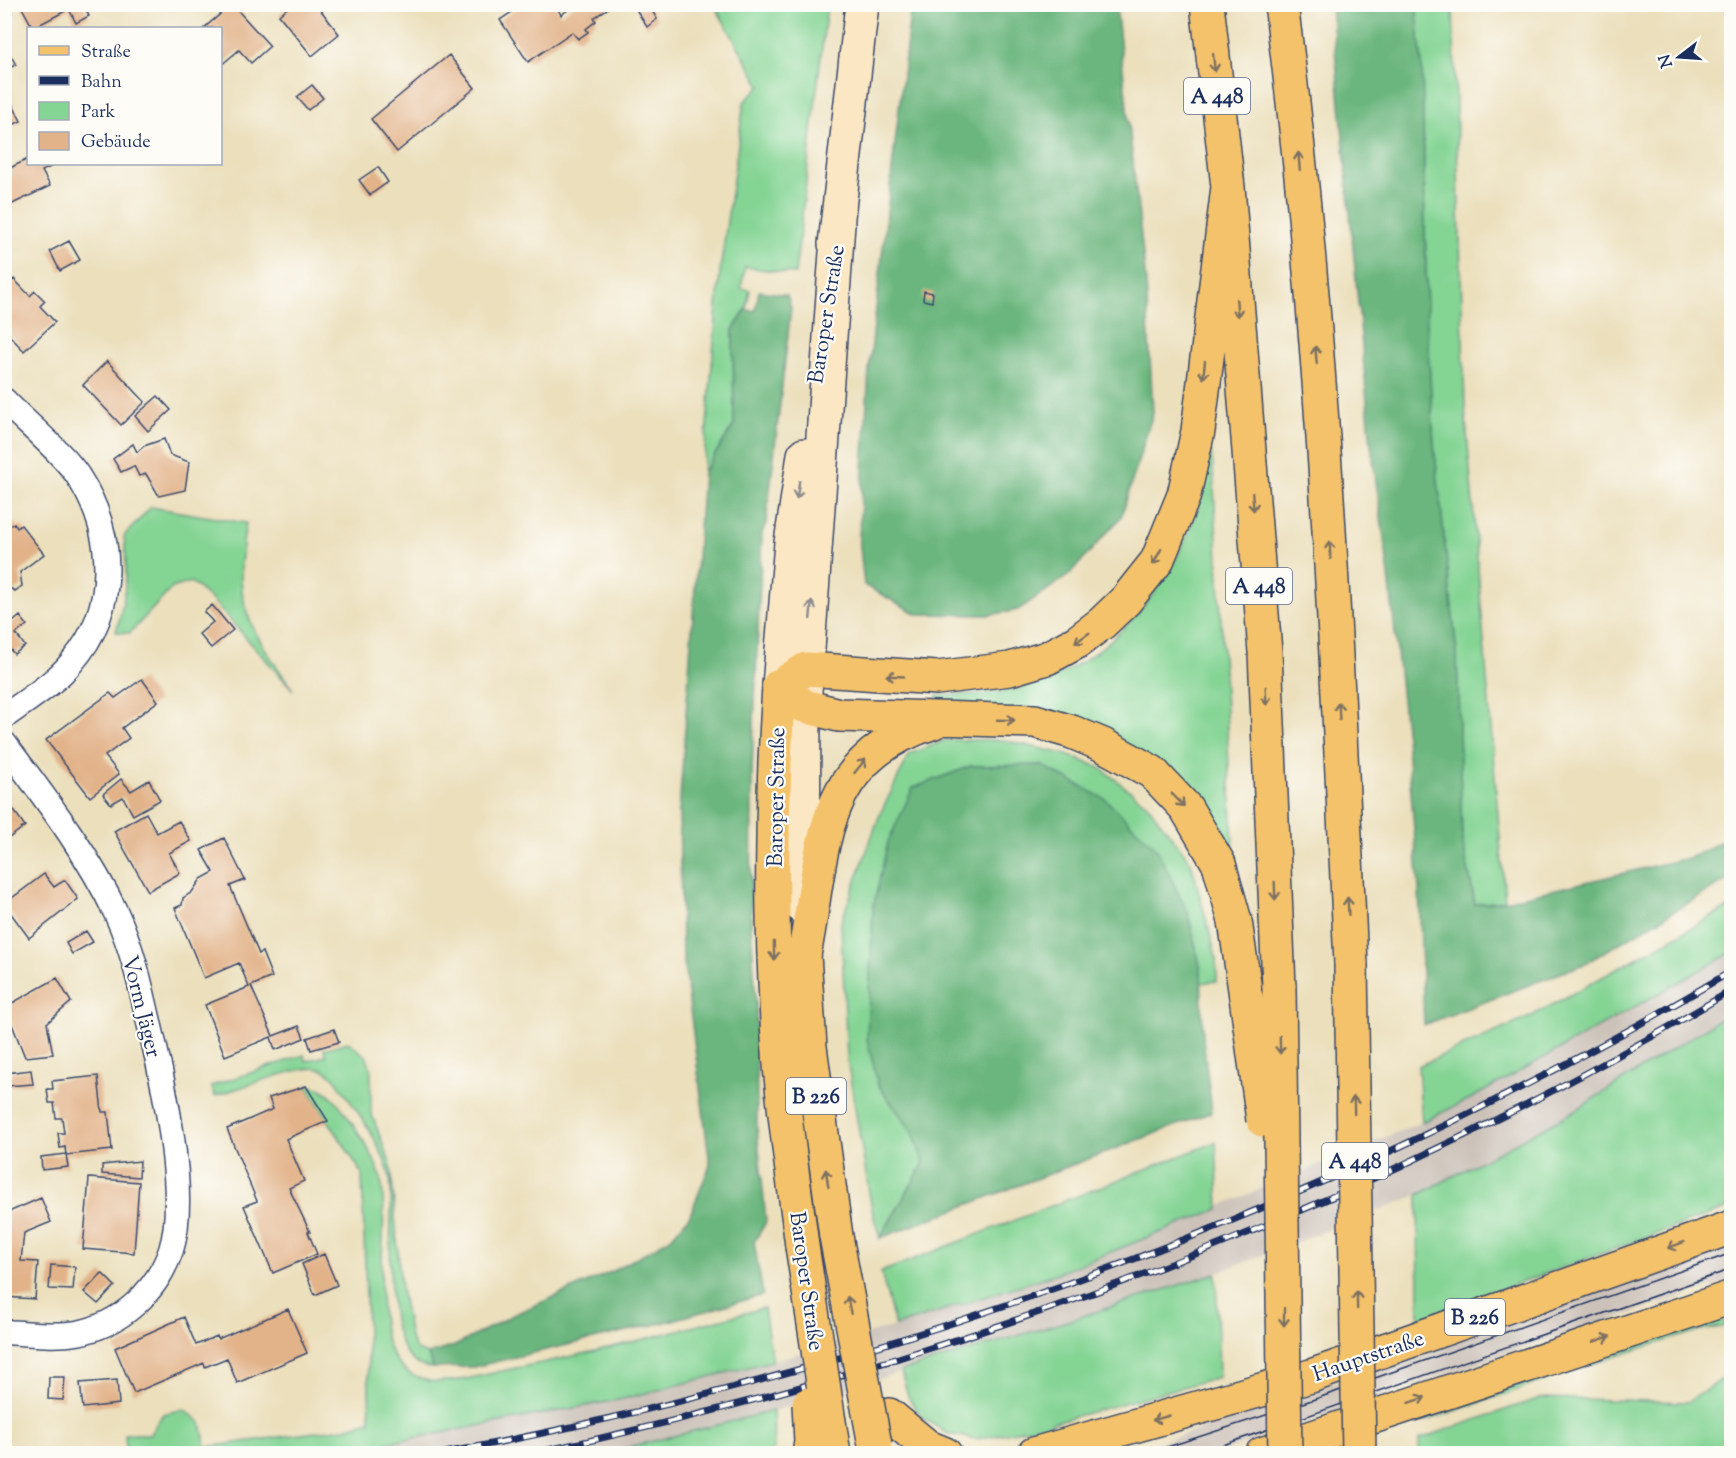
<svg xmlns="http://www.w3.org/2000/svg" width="1736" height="1458" viewBox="0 0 1736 1458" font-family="'Sorts Mill Goudy',serif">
<rect width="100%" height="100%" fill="#fdfcf7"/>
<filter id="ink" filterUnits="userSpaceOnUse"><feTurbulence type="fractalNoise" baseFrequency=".0167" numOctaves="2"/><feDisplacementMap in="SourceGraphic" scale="12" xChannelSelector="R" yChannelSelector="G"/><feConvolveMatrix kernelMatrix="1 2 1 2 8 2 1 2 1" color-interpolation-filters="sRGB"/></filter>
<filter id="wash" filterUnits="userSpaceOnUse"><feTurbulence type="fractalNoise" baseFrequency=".008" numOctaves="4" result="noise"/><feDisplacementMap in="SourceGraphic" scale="24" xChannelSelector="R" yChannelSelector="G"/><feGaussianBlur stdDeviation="1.35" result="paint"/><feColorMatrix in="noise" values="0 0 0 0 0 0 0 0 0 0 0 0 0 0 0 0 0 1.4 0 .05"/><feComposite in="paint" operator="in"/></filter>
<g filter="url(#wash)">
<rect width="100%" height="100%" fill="#ebdfbc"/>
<path fill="#ccc2b9" d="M 1731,953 L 1731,1012 L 1571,1113 L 1418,1195 L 1216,1273 L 1061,1323 L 773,1411 L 606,1453 L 333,1454 L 623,1399 L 772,1361 L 895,1326 L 1058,1273 L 1422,1122 L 1472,1098 Z
M 1731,1243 L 1731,1281 L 1508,1353 L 1219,1453 L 1120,1454 L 1211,1426 Z"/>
<path fill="#84d494" stroke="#508279" stroke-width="1.5" d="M 726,5 L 827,5 L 795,274 L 745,267 L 741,288 L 750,290 L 746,310 L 733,330 L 734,425 L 703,473 L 720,271 L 744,102 L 761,86 L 717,10 Z
M 1416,5 L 1453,5 L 1465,408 L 1505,901 L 1475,904 L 1462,839 L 1457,654 L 1434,445 L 1427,328 L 1422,66 Z
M 1211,449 L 1213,468 L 1234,859 L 1219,830 L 1180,779 L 937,706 L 937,695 C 959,694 983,695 1005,691 C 1097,678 1171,592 1198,507 C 1204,488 1204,468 1211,449 Z
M 151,507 L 246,523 C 232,605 247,624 293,690 L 212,600 L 191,582 L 172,588 L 130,633 L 116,632 C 126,596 128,574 124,536 Z
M 946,740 L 1003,740 L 1064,754 L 1099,767 L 1147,804 L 1191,862 L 1216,957 L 1217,981 L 1201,983 L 1201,971 L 1188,913 L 971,766 L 913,788 L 878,1085 L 912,1131 L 924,1163 L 880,1238 L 872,1210 L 847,1059 L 841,922 L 880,814 L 910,754 Z
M 1731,906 L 1731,953 L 1472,1098 L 1422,1122 L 1418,1066 L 1530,1017 Z
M 1731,1012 L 1731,1207 L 1419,1319 L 1418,1195 L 1571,1113 Z
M 348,1042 L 366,1056 L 371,1068 L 371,1112 L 391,1166 L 401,1289 L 410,1337 L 416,1350 L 428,1354 L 432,1368 C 371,1366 397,1219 390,1178 C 384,1151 364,1120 348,1098 C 340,1087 334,1072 320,1069 C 302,1064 236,1090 215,1096 L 211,1086 L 304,1055 L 306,1061 L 326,1056 L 324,1049 Z
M 306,1086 C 327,1086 337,1101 348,1117 C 359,1134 372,1152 379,1172 C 394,1222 364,1326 399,1364 C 406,1373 419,1379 430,1381 C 456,1384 486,1374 511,1369 C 596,1353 680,1330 764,1308 L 772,1361 L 623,1399 L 333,1453 L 126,1453 L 125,1434 L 150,1434 L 163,1414 L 184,1409 L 201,1423 L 206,1447 L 345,1428 L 370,1421 L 362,1173 Z
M 1216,1142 L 1219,1209 L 1058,1273 L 895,1326 L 881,1272 Z
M 1216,1273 L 1219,1377 L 1040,1426 L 977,1439 L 948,1434 L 923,1418 L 909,1399 L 901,1371 L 1061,1323 Z
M 1721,1321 L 1731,1322 L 1731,1326 L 1705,1329 L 1632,1351 L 1417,1424 L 1417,1417 L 1703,1324 Z
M 1727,1376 L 1731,1381 L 1731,1453 L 1419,1453 L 1419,1439 L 1540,1398 L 1688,1402 Z
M 773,1411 L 774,1449 L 771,1453 L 606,1453 Z"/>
<path fill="#6bb67e" stroke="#43726e" stroke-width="1.5" d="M 911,5 L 1116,5 L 1146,282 L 1153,413 L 1121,517 L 1069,575 L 1018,610 L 989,615 L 917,614 L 864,585 L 859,537 L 869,369 Z
M 1331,5 L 1416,5 L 1422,66 L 1427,328 L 1434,445 L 1457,654 L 1462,839 L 1475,904 L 1505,901 L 1692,857 L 1731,836 L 1731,878 L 1584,964 L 1424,1025 L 1419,888 L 1408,758 L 1389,575 L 1371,445 Z
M 759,291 L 787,295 L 791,308 L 766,524 L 762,533 L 752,771 L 751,923 L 756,1003 L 757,1128 L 766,1222 L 754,1242 L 763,1295 L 662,1323 L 473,1367 L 432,1368 L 428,1354 L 455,1346 L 513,1315 L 613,1271 L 671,1238 L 690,1215 L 710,1165 L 682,947 L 679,813 L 703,473 L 734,425 L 733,330 L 746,310 L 755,311 Z
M 1041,765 L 1105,799 L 1156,848 L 1188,913 L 1201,971 L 1203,1039 L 1212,1112 L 880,1238 L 924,1163 L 912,1131 L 878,1085 L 867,1039 L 873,908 L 888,842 L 913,788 L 971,766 Z"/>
<g id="blocks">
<path fill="#e2b289" d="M 20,4 L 83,4 L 89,16 L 76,23 L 69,9 L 33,28 Z
M 232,4 L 270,46 L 251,63 L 239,50 L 220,66 L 220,28 L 204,28 Z
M 292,4 L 316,4 L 339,34 L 312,56 L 279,15 Z
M 524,4 L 555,4 L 561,15 L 576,4 L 614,4 L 594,18 L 596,21 L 586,29 L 588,32 L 578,39 L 572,32 L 528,62 L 500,20 Z
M 648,4 L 657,19 L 647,27 L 637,11 Z
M 4,43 L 16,65 L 4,70 Z
M 449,55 L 475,88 L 397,152 L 371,119 Z
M 312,85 L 323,98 L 308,110 L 297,97 Z
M 4,88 L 21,121 L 4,129 Z
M 28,159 L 28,164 L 56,164 L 42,171 L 50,186 L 6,207 L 4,171 Z
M 378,167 L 388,182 L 370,195 L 359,180 Z
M 69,241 L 80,260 L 60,271 L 50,251 Z
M 14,279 L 30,296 L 35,291 L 45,301 L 40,306 L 55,322 L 24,351 L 10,336 L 4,338 L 4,289 Z
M 924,291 L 933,293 L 932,302 L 923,300 Z
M 107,361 L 145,402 L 121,425 L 83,385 Z
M 158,396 L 171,410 L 148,431 L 135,416 Z
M 164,439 L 170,455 L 189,462 L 185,490 L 159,496 L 146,474 L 139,476 L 134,466 L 121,472 L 113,459 L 133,444 L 137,452 L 144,446 Z
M 14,523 L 17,528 L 21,525 L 44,554 L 20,572 L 22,586 L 15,591 L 4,585 L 4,530 Z
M 212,605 L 233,630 L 211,648 L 199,634 L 213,622 L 204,612 Z
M 20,616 L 27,625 L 16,634 L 25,646 L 14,654 L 4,642 L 4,619 L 9,625 Z
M 142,679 L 158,701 L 122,728 L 129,738 L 105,756 L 119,774 L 90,797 L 46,740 L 110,693 L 115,698 Z
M 121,779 L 131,791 L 149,780 L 160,800 L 133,815 L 123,797 L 111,804 L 103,794 Z
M 5,798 L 25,826 L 5,841 Z
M 146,813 L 157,833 L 179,821 L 191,841 L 169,853 L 180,873 L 148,891 L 114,831 Z
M 224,838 L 245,880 L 230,886 L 259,954 L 262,952 L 272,977 L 251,986 L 273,1036 L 299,1026 L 304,1038 L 275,1050 L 271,1037 L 225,1056 L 205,1005 L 249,987 L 239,963 L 204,978 L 175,908 L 182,905 L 183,898 L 192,892 L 201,879 L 214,872 L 201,850 Z
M 44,874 L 54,887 L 65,880 L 78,899 L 29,938 L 4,904 Z
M 86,931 L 93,942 L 72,954 L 66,943 Z
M 57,978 L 71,1002 L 47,1023 L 53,1054 L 25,1057 L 5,1007 Z
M 334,1029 L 339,1042 L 311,1050 L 307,1038 Z
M 31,1070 L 33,1084 L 7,1086 L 6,1073 Z
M 98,1076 L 102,1112 L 108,1112 L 112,1150 L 66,1155 L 65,1147 L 60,1148 L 58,1133 L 64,1133 L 62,1118 L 56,1118 L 54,1103 L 49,1103 L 47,1089 L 53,1089 L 52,1081 Z
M 306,1086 L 328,1121 L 286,1139 L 304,1181 L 289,1188 L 310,1232 L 308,1232 L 317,1254 L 273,1273 L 244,1206 L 257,1201 L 227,1129 L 273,1109 L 269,1098 Z
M 66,1154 L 68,1167 L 42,1170 L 41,1157 Z
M 140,1161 L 139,1177 L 102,1174 L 102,1165 Z
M 89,1178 L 139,1182 L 134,1253 L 83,1249 Z
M 41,1198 L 51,1222 L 24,1233 L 21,1261 L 38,1262 L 35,1299 L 4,1297 L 4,1214 Z
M 324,1254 L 337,1285 L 315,1295 L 302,1264 Z
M 51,1265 L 75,1267 L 73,1290 L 49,1289 Z
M 102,1273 L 115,1286 L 98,1304 L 84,1292 Z
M 288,1309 L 307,1353 L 237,1383 L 227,1358 L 205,1367 L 204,1363 L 134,1393 L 115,1348 L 184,1317 L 196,1345 L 217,1336 L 218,1339 Z
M 49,1377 L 65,1377 L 63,1400 L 48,1399 Z
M 117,1380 L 119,1404 L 83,1408 L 80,1383 Z"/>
</g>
</g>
<g filter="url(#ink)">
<use href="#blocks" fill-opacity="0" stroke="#3a496c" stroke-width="1.5"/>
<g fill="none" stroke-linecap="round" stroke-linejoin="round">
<defs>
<path id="street" d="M 4,400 C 24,421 64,454 78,476 C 115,533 119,608 72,662 C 54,684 27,700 4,717
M 4,743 C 45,798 87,852 116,913 C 136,956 144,1003 155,1048 C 167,1100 187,1200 171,1250 C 157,1292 120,1325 77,1333 C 53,1337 28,1333 4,1332"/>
<path id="secondary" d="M 835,244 L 862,4
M 779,686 L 791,543 L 804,455
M 803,908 L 804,706 L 838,224"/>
<path id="primary" d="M 779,686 C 771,807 770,929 779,1051 C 783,1116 794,1181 802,1246
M 804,955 L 810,1047 L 836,1236
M 889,1415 L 928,1447 L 945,1454
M 1034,1454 L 1311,1376 L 1732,1227
M 1262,1454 L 1732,1297"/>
<path id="highway" d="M 1207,4 L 1228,187 L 1265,652 L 1279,987
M 1281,4 C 1323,323 1336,644 1351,964
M 1228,187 L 1198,431 L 1184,495 L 1157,561 L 1126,600 L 1102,623 L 1077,642 L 1047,658 L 1010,669 L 937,678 L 806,669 L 779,686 L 804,706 L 839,715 L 1035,721 L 1072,732 L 1103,745 L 1152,772 L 1186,808 L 1219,864 L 1235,921 L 1246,997
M 804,955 C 825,852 814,760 934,722"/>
</defs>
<use href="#street" stroke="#3a496c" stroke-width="27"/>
<use href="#secondary" stroke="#3a496c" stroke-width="36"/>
<use href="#primary" stroke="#3a496c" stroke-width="36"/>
<use href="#highway" stroke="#3a496c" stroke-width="36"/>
<use href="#street" stroke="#fff" stroke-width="24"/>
<use href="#secondary" stroke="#fbe7c3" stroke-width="33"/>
<use href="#primary" stroke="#f4c26a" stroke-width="33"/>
<use href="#highway" stroke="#f4c26a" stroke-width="33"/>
<path stroke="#1b2f5e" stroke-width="1.5" d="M 1146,1454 L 1318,1398 L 1732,1253
M 1197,1454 L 1732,1269"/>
<defs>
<path id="rail" d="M 440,1454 C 897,1367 1331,1209 1732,971
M 530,1454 C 952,1363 1361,1213 1732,990"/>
</defs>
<use href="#rail" stroke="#1b2f5e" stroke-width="7"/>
<use href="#rail" stroke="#fdfcf7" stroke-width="4.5" stroke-dasharray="14" stroke-linecap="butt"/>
<defs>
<path id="primary-bridge" d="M 836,1236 L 875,1445
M 802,1246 L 834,1454
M 809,1454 L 811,1442 L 809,1404"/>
<path id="highway-bridge" d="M 1351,964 L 1359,1454
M 1279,987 L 1285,1454
M 1246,997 L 1263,1120"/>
</defs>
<use href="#primary-bridge" stroke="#3a496c" stroke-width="36" stroke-linecap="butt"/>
<use href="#highway-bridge" stroke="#3a496c" stroke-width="36" stroke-linecap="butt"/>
<use href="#primary-bridge" stroke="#f4c26a" stroke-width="33"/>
<use href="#highway-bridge" stroke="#f4c26a" stroke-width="33"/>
</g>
<defs><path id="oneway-shaft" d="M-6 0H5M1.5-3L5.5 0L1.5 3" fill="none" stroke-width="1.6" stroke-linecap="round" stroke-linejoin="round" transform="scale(1.5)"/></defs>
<g stroke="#7d7163">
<use href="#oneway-shaft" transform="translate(1214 63) rotate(84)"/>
<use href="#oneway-shaft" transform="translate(1299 161) rotate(-95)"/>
<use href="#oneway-shaft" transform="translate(1237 308) rotate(85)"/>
<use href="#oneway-shaft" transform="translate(1316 355) rotate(-95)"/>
<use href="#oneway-shaft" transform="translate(1204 370) rotate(96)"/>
<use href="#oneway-shaft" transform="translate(1253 502) rotate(85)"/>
<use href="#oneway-shaft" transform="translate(1330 550) rotate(-94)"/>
<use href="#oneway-shaft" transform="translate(1157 557) rotate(118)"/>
<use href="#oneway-shaft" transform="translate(1082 638) rotate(145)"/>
<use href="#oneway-shaft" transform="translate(895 676) rotate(-177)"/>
<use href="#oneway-shaft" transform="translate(1266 696) rotate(88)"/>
<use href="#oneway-shaft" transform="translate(1339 711) rotate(-93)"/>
<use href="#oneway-shaft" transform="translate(1006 720) rotate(2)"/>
<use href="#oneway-shaft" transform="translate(860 766) rotate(-51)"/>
<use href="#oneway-shaft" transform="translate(1178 800) rotate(46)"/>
<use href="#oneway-shaft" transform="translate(1275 891) rotate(88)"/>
<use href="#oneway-shaft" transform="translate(1348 906) rotate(-93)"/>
<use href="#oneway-shaft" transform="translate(774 951) rotate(89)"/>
<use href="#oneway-shaft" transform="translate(1280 1045) rotate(89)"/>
<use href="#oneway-shaft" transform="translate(1354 1105) rotate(-91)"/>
<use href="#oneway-shaft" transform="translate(827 1178) rotate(-99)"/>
<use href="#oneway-shaft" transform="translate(1676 1245) rotate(160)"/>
<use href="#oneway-shaft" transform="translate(1357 1300) rotate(-91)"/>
<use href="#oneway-shaft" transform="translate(849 1305) rotate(-101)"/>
<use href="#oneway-shaft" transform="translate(1284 1317) rotate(90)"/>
<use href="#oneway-shaft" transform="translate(1602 1339) rotate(-18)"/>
<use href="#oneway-shaft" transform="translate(1417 1400) rotate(-19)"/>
<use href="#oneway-shaft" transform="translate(1161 1418) rotate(164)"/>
</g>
<g stroke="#8b8b90">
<use href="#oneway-shaft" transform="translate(798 490) rotate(98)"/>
<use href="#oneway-shaft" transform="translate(811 610) rotate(-85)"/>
</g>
</g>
<g text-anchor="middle" stroke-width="4.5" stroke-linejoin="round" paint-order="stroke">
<g fill="#fdfcf7" stroke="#5f6c8c" stroke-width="1.5">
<rect x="1184" y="78" width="66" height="36" rx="4.5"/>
<rect x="1226" y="568" width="66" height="36" rx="4.5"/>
<rect x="786" y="1078" width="60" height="36" rx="4.5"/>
<rect x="1322" y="1143" width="66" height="36" rx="4.5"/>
<rect x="1445" y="1299" width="60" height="36" rx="4.5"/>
</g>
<g font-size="21" font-weight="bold" fill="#1b2f5e">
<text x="1217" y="103">A 448</text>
<text x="1259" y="593">A 448</text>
<text x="816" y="1103">B 226</text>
<text x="1355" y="1168">A 448</text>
<text x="1475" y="1324">B 226</text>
</g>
<g font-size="22" fill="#1b2f5e" stroke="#fdfcf7">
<text transform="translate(825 314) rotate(-81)" y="8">Baroper Straße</text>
<text transform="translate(775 797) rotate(-89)" y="8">Baroper Straße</text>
<text transform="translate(143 1006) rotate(76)" y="8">Vorm Jäger</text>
<text transform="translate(808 1281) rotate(82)" y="8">Baroper Straße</text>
<text transform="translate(1368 1355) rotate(-19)" y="8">Hauptstraße</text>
</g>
</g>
<rect width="1736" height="1458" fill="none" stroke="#fdfcf7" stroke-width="24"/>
<rect x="27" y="27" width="195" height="138" fill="#fdfcf7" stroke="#a3aaba" stroke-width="1.5"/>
<rect x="39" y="46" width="30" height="9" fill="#f4c26a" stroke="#a3aaba" stroke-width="1.5"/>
<text x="81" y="57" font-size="18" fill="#1b2f5e">Straße</text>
<rect x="39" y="76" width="30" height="9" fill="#1b2f5e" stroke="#a3aaba" stroke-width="1.5"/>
<text x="81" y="87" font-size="18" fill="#1b2f5e">Bahn</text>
<rect x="39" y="102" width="30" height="18" fill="#84d494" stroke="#a3aaba" stroke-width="1.5"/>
<text x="81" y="117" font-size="18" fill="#1b2f5e">Park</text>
<rect x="39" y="132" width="30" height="18" fill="#e2b289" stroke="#a3aaba" stroke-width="1.5"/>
<text x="81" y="147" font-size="18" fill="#1b2f5e">Gebäude</text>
<g transform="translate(1679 57) rotate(253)" stroke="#fdfcf7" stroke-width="4.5" paint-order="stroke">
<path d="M0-4.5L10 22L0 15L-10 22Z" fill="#1b2f5e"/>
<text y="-9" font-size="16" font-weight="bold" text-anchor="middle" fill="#1b2f5e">N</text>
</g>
</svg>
